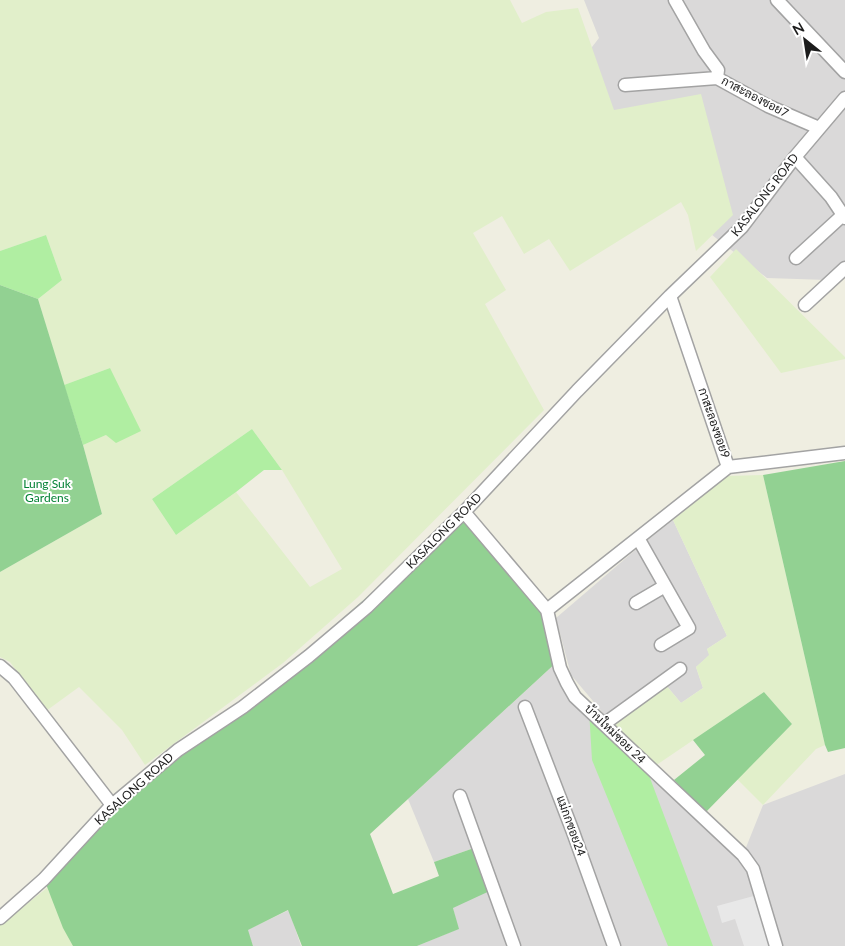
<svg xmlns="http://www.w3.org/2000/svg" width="845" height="946" viewBox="0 0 845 946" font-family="Lato,Sarabun,sans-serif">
<rect width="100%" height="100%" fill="#efeee1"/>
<path fill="#dad9d9" d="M 584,0 L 845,0 L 845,274 L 827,280 L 767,278 L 707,231 L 699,113 L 612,125 L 582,60 L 599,38 Z
M 673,520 L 727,636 L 707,649 L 710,655 L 696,667 L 703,688 L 681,703 L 665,684 L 609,720 L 571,675 L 556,618 L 640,546 Z
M 559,660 L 567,683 L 743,855 L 763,805 L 845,774 L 845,946 L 417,946 L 458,929 L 453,908 L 474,848 L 434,862 L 408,799 Z
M 289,910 L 301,946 L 253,946 L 247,930 Z"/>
<path fill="#e1efca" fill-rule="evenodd" d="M 0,0 L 510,0 L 522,23 L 546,12 L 578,8 L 614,110 L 701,94 L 733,215 L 696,251 L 688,215 L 681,202 L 570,271 L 549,239 L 524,254 L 502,216 L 473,233 L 506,290 L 485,304 L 544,410 L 358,597 L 283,663 L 145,765 L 122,730 L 79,687 L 46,711 L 10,662 L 0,657 L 0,572 L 102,514 L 83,445 L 106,435 L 110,368 L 64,385 L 38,299 L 62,280 L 46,235 L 0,251 ZM 252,429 L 282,470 L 342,569 L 310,587 L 236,492 L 176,535 L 152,499 Z
M 736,249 L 845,357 L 845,359 L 781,373 L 710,277 Z
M 763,475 L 825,745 L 816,749 L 763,805 L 737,779 L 792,724 L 764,692 L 655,766 L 613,723 L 665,684 L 681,703 L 703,688 L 696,667 L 709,655 L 707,649 L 727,636 L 673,520 L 727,476 Z
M 47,888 L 76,946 L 0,946 L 0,925 Z"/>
<path fill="#b0eea2" d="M 46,235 L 62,280 L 38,299 L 0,285 L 0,251 Z
M 110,368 L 141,431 L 116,443 L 106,435 L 83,445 L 64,385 Z
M 252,429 L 282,470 L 264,470 L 236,492 L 176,535 L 152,499 Z
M 589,710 L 644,762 L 713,946 L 668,946 L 592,760 Z"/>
<path fill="#92d192" d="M 0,285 L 38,299 L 83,445 L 102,514 L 0,572 Z
M 845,461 L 845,748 L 828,752 L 825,745 L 763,475 Z
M 464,512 L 547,610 L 559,660 L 370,834 L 393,894 L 439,876 L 434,862 L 474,848 L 494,889 L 453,908 L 459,929 L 417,946 L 302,946 L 288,910 L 248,930 L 253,946 L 73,946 L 63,928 L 44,879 L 112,805 L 235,713 Z
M 764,692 L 792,724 L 705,813 L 674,780 L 705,755 L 693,740 Z"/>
<path fill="#e8e8e8" d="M 761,894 L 776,946 L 744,946 L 735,919 L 722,923 L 717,906 Z"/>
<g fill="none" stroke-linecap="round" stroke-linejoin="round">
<defs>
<path id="minor" d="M 675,0 L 704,51 L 718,70 L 717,78 L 768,106 L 819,128
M 777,0 L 845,72
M 625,85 L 717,78
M 795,157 L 831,197 L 845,218
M 796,258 L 843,215
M 670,296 L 728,467 L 845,453
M 805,305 L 845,268
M 464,512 L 547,610 L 560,668 L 567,683 L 575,697 L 743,855 L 753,869 L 776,946
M 638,538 L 689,628 L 661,645
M 636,603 L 665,586
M 547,610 L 728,467
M 0,666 L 14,678 L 112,805
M 525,707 L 573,832 L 614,946
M 604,724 L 680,669
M 460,796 L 514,946
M 0,918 L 44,879 L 112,805 L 178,750 L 243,707 L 309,656 L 367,607 L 464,512 L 577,391 L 670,296 L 742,227 L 795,157 L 845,98"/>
</defs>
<use href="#minor" stroke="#a3a3a3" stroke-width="15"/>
<use href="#minor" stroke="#fff" stroke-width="12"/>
</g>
<g text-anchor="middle" stroke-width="4" stroke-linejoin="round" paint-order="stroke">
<g font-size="12" fill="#1c1c1c" stroke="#fff">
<text transform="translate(755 97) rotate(28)" y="4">กาสะลองซอย7</text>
<text transform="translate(765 195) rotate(-52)" y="4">KASALONG ROAD</text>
<text transform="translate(714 423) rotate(71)" y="4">กาสะลองซอย9</text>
<text transform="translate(444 531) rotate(-45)" y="4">KASALONG ROAD</text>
<text transform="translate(615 734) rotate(44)" y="4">บ้านใหม่ซอย 24</text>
<text transform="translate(134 789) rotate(-42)" y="4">KASALONG ROAD</text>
<text transform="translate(571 826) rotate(70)" y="4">แม่กกซอย24</text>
</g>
<g font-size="12" fill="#038234" stroke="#fff">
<text x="47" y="488">Lung Suk<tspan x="47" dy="14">Gardens</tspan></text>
</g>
</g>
<g transform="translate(805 40) rotate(330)" stroke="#ffffff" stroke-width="4" paint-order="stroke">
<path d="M0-4L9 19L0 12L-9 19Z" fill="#1c1c1c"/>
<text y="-8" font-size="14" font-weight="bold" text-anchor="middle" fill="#1c1c1c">N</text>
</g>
</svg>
